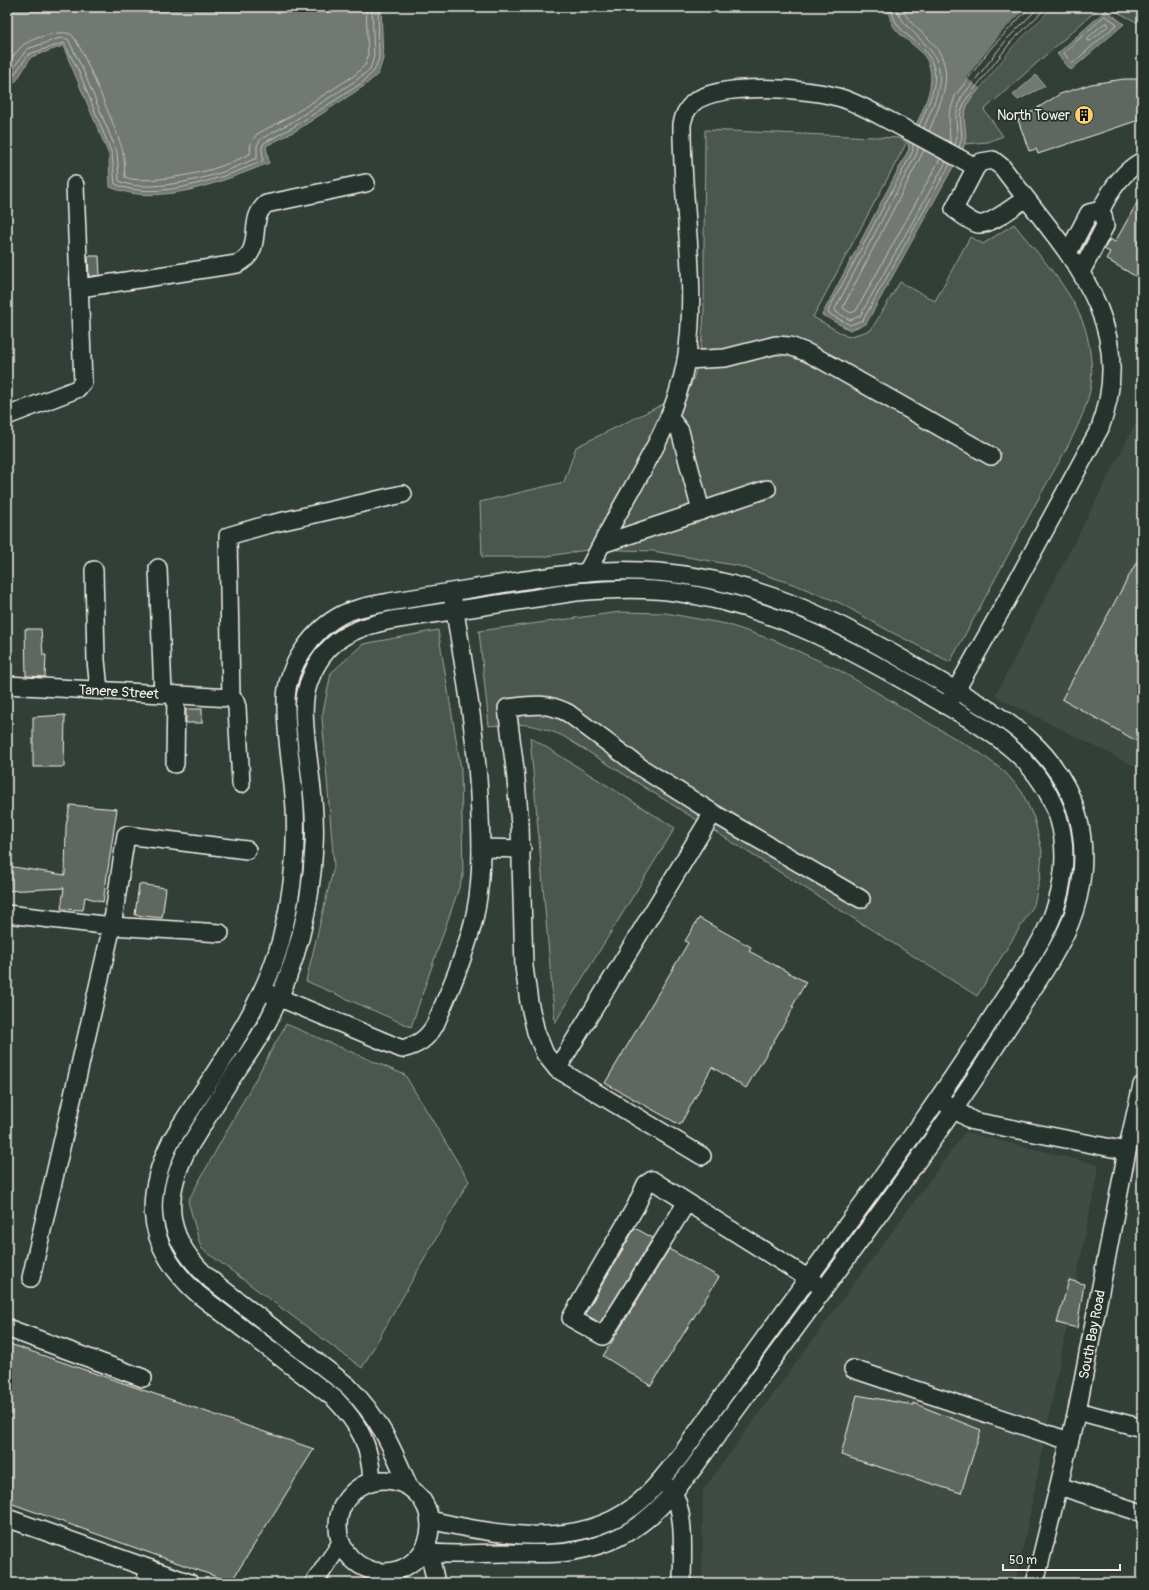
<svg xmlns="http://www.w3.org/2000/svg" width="1149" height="1590" viewBox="0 0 1149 1590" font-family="Pangolin,sans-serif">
<rect width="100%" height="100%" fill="#323e38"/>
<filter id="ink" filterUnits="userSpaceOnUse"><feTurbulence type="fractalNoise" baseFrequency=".025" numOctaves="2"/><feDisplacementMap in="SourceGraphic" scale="8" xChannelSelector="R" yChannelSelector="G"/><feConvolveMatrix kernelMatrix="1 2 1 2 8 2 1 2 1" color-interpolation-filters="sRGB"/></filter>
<g filter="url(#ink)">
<path fill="#404b44" d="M 1142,411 L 1142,770 L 995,696 Z
M 965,1132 L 1099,1165 L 1016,1583 L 702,1583 L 703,1490 Z"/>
<path fill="#4c564f" stroke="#a0a49c" d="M 1053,7 L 1100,7 L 984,110 L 1003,136 L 988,142 L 965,144 L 964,116 L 968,103 L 1014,45 Z
M 1108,7 L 1142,7 L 1142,25 Z
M 705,130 L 899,138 L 907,142 L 813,317 L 848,337 L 871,330 L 900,282 L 935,301 L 970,237 L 983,244 L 1014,224 C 1040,257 1071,288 1085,328 C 1090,345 1093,368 1091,385 C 1085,421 1059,461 1042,492 C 1011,549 981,606 950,662 L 889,631 L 840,603 L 798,586 L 739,566 L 653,551 L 593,549 L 542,557 L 482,557 L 480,502 L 564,482 L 576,447 L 688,392 C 707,350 704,300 704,255 C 704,213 705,171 705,130 Z
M 620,612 L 665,613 L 726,624 L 776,641 L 837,669 L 980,753 L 1005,772 L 1022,792 L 1034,818 L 1042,851 L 1040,877 L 1034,905 L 977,996 L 563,736 C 532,723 522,723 489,726 L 479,631 Z
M 438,630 L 461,769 L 463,876 L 411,1027 L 306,981 L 334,866 L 322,717 L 331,673 L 363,644 Z
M 530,737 L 675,828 L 555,1023 Z
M 286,1024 L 405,1075 L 469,1181 L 362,1368 L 201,1248 L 188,1201 Z"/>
<path fill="#727972" stroke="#a6a9a1" d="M 7,7 L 381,7 L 383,59 L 378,74 L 364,86 L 297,130 L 266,146 L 269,163 C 223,181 159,208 110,187 L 109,155 L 63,46 L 31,57 L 17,80 L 7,90 Z
M 885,7 L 1053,7 L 1014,45 L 968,103 L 964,116 L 966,137 L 963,149 L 866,324 L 850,330 L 822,315 L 909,149 L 908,142 C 918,118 942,82 925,57 C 917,45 902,39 894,27 C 890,21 889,13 885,7 Z
M 1106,10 L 1124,24 L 1071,70 L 1057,54 Z
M 1036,75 L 1045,86 L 1018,100 L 1013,95 Z"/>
<path fill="#323e38" d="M 1027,7 L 1053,7 L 1014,45 L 980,88 L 966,78 L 1001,33 Z"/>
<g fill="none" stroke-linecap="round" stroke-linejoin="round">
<path stroke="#c0c1b9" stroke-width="1" d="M 890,7 C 892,12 894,19 897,24 C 903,33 912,38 920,46 C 947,71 931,97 919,126
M 895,7 C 903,25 911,29 924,43 C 952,70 936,97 924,128
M 902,7 C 907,21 916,27 927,37 C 959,67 943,97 929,131
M 1105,16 L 1116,23 L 1116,25 L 1073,63 L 1071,63 L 1064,53 Z
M 1105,23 L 1108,23 L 1108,26 L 1090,41 L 1088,41 L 1088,38 Z
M 7,67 C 11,60 15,52 21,47 C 28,39 63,28 72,35 C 79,40 121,140 123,152 C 125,160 124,169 125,177 C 142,185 197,174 216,168 C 228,164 239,159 250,154 L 251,142 L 257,134 L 289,117 L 355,75 L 365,65 L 368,56 L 366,7
M 7,77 L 27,49 L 60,38 L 68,39 L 83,70 L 117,152 L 119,181 C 142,193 193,181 217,174 C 231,170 244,163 257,158 L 257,145 L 261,139 L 292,122 L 358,79 L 370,69 L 374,57 L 372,7
M 7,84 L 29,54 L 64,43 L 79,72 L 112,154 L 115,184 C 155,203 225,177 263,161 L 262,147 L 264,143 L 295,126 L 362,83 L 374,71 L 379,58 L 378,7
M 950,142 L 949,115 L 955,96 L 991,48 L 1030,7
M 913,144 L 913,151 L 828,311 L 829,314 L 850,325 L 863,320 L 950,164
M 955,145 L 957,137 L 956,115 L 961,98 L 1007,39 L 1039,7
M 918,147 L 917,153 L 835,309 L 836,312 L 850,320 L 860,316 L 946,162
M 959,147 L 962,137 L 960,115 L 965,101 L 1011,42 L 1047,7
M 924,150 L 843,307 L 844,309 L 851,313 L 856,311 L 940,159"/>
</g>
<path fill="#5f6861" stroke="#f4f1e8" d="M 1124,79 L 1140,79 L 1142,84 L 1142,119 L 1038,154 L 1036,149 L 1029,151 L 1018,120 L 1060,94 L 1091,84 Z
M 1142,194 L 1142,280 L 1106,259 L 1110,252 L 1104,249 L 1110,239 L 1115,242 Z
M 88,256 L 99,256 L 100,275 L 89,277 Z
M 1142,552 L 1142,744 L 1062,699 Z
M 25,629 L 41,629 L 43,655 L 46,655 L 45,677 L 26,676 Z
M 186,709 L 202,709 L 202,723 L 186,723 Z
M 65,715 L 64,767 L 33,767 L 33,717 Z
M 70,805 L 117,809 L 103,902 L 85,897 L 83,910 L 61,909 L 64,888 L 7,891 L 7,866 L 65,875 L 66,826 Z
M 139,884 L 166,888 L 162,918 L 135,915 Z
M 699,918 L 751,947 L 749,951 L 806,982 L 792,1007 L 794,1007 L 746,1088 L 712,1067 L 680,1125 L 605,1083 L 688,943 L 685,941 Z
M 635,1228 L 653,1238 L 600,1323 L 585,1314 Z
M 669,1249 L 719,1277 L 651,1386 L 603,1356 Z
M 1069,1280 L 1084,1284 L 1077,1328 L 1057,1323 Z
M 7,1343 L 314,1449 L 231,1582 L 7,1502 Z
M 857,1395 L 913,1405 L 913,1403 L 981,1430 L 961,1493 L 841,1455 Z"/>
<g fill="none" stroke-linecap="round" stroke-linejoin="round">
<defs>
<g id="minor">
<path d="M 1100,212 C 1109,192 1122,172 1142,161"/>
<path d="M 1068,253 L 1089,213 L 1097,211 L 1103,215 L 1105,226 L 1081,272"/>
<path d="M 80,288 L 237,264 C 266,251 246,221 266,204 L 366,183"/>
<path d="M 686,360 L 725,358 L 776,345 L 790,346 L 808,353 L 827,363 L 991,456"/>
<path d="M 7,416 L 77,389 L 83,382 L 75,185"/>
<path d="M 669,417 L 680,431 L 701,511"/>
<path d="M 602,544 L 767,489"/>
<path d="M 158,568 L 163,694"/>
<path d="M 94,570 L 96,660 L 99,690"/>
<path d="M 587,572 C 598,551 609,530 620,510 C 647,462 676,416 686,361 C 699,285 681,201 682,124 C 684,115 686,110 693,103 C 718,81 810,88 841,98 C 857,103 873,112 888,120 C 917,135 947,152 976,167"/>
<path id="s1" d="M 7,685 L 231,698"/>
<path d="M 231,698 L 228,536 L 266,525 L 403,494"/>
<path d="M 231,698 L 235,701 L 237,707 L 241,784"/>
<path d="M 951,699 L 1008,598 L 1100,428 C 1141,319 1062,248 1002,167 L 993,160 L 981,162 L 976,167 L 954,209 C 961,214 970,222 978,224 C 990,226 1015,205 1025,199"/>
<path d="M 175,764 L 176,695"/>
<path d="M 481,848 L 522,849"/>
<path d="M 7,914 L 112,926 L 220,933"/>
<path d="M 268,993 L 402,1049 C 418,1045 427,1039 435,1025 C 449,992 464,958 473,923 C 482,888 482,852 480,817 C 478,744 465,672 453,600"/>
<path d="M 557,1069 L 713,813"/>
<path d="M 945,1103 L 973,1121 L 1127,1151"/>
<path d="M 702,1156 L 557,1069 L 545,1054 L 536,1032 L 529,1002 L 524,967 L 520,825 L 515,769 L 507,708 C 531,705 546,702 568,713 L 643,769 L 713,813 L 861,899"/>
<path d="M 687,1202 L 603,1336 L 571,1318 L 636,1206 L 646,1184 L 652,1180 L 817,1284"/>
<path d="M 31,1278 L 112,926 L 126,835 L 247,850"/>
<path d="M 7,1328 L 143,1378"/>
<path d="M 853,1369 L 1069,1441"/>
<path d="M 1077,1411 L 1142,1428"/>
<circle cx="384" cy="1526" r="46"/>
<path d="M 372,1481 C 370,1445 360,1425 335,1399 L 199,1295 C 148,1250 141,1201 171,1141 C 209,1078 262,1012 281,940 C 292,898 297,853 295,809 C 293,772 285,736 286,699 C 287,665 313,629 343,614 C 358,607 374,605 389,602 C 432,595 476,588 519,581 C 547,577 576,572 604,571 C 725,566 823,610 924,672 C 988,710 1056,738 1078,817 C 1087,851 1083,891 1070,923 C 1061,945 1048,965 1036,984 C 1019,1010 1002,1036 985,1063 C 950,1117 912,1169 874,1221 C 814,1303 754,1384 695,1466 C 658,1513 631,1543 568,1552 C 547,1555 526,1553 504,1553 C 477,1553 449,1556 422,1552"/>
<path d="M 1059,1486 L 1142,1513"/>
<path d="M 409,1487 C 392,1447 379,1417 348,1386 L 211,1280 C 167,1241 161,1202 187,1150 C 201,1127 215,1105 229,1082 C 242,1063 256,1044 267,1023 C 296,968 311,908 314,846 C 316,814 311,781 307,749 C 305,726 301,703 309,682 C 324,640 352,628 392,620 L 576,592 C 608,589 642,587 675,592 C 764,604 842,644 918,689 C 976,724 1038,750 1059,820 C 1068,851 1064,887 1052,917 C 1041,944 1024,968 1009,991 C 979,1038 949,1084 917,1129 C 838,1238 758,1345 681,1455 C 666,1473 652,1493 633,1507 C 576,1550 494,1535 430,1520"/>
<path d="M 668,1487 C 687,1503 682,1559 682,1583"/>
<path d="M 7,1518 L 190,1583"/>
<path d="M 427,1542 L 436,1583"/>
<path d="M 144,1583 L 151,1569"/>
<path d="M 314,1583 L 341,1543"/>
<path id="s2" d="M 1035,1583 L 1077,1411 L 1127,1151 L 1142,1085"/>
</g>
</defs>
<use href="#minor" stroke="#f4f1e8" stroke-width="20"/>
<use href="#minor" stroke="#26332d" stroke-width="17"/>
</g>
</g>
<defs>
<symbol id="building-disc" viewBox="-11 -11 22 22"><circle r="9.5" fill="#ffd166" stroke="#26332d"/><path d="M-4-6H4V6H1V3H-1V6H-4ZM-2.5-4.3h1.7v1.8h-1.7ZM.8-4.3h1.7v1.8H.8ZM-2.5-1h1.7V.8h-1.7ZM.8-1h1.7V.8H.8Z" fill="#111"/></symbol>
</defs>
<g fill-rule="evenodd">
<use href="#building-disc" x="1073" y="104" width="22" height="22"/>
</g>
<g text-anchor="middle" stroke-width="3.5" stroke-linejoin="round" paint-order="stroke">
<g font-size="14" fill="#f4f1e8" stroke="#26332d" text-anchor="end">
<text x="1070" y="120">North Tower</text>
</g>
<g font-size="14" fill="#f4f1e8" stroke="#26332d">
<text dy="5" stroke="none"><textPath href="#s1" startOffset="112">Tanere Street</textPath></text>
<text dy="5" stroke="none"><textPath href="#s2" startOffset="255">South Bay Road</textPath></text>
</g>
</g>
<rect width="1149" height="1590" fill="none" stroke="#26332d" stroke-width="24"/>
<rect x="12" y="12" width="1125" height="1566" fill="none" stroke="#f4f1e8" stroke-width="1.5" filter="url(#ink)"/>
<path d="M1003 1564v6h117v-6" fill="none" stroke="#f4f1e8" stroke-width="2"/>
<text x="1009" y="1564" font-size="12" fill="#f4f1e8" stroke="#26332d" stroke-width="3" paint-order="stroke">50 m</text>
</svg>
